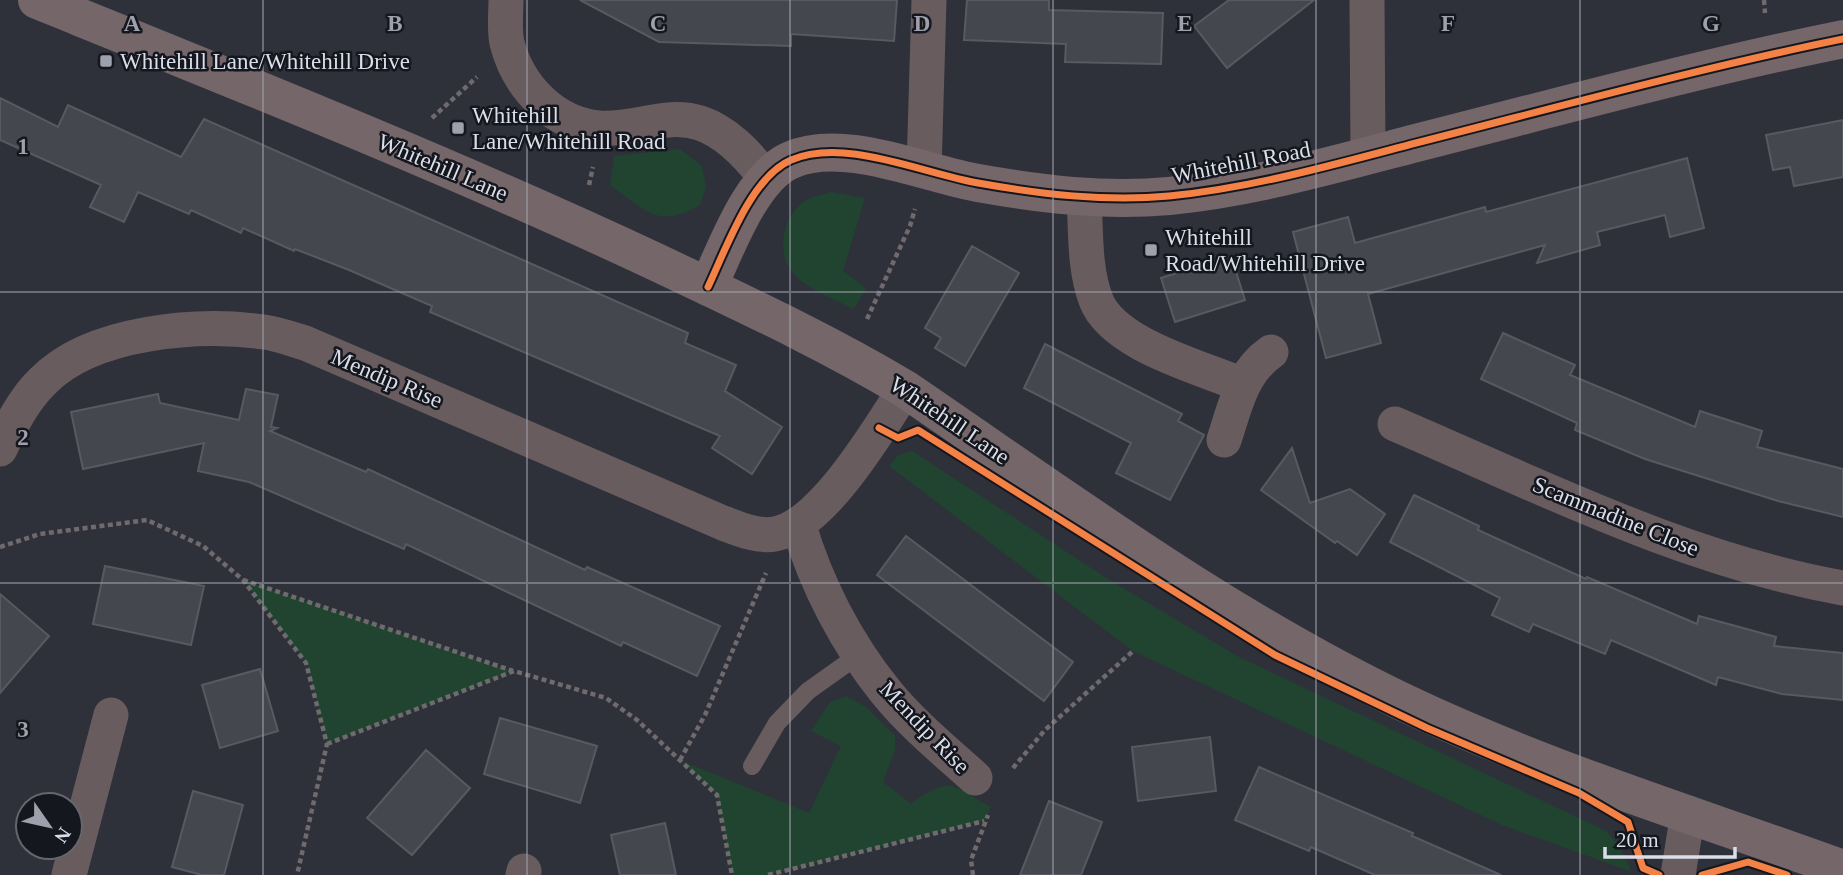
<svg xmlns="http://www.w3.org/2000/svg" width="1843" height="875" viewBox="0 0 1843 875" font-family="Georgia,serif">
<rect width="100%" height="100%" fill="#2e313a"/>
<path fill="#204430" d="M 680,149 L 702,166 L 706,187 L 700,205 C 657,230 646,210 610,185 L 614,156 Z
M 831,192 L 865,198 L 843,271 L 866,288 L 854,309 C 834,299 803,288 790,269 C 776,248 785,214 805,201 C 812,196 824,195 831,192 Z
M 912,451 L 1108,579 L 1237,656 L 1606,831 L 1620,847 L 1632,872 L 1502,825 L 1133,651 L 889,466 L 898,455 Z
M 243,580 L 514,671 L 327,744 L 306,663 Z
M 846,696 L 866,707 L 895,736 L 895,750 L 883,782 L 911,804 C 951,774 952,786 991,807 L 985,821 L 768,875 L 732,875 L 717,795 L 680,760 L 809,813 L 841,746 L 811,731 L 830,702 Z"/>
<path fill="#44474e" stroke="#575a61" stroke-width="2" d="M 580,0 L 897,0 L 894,41 L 791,34 L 791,46 L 659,42 Z
M 967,0 L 1049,0 L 1049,10 L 1163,13 L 1161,64 L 1065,62 L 1066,44 L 964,40 Z
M 1229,0 L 1314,0 L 1227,68 L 1194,26 Z
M 0,98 L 58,127 L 68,105 L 181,157 L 204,119 L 688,333 L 685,343 L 736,365 L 725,391 L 782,427 L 752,474 L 712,448 L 720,436 L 430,312 L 432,306 L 349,270 L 295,249 L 294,251 L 243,228 L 241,233 L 191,210 L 189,214 L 138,192 L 124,222 L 90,207 L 101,185 L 0,140 Z
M 1843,120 L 1843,177 L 1794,186 L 1790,167 L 1773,170 L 1766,135 Z
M 1687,158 L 1704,228 L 1670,237 L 1665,215 L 1597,232 L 1600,245 L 1537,263 L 1545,245 L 1368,294 L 1381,343 L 1326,358 L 1293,232 L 1348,217 L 1355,243 L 1485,207 L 1486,212 Z
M 972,246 L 1019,273 L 965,366 L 935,348 L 941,338 L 925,328 Z
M 1231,256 L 1245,300 L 1175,322 L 1161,278 Z
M 1503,333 L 1575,365 L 1570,375 L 1695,427 L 1700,411 L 1762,431 L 1757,447 L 1843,469 L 1843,517 L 1778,501 L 1645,459 L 1575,430 L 1577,423 L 1481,379 Z
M 1045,344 L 1182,414 L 1178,421 L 1204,435 L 1170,500 L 1116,473 L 1131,443 L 1024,388 Z
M 246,389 L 278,395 L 271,427 L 277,428 L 270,431 L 366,472 L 368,469 L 585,570 L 587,567 L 720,626 L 697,676 L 623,642 L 621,646 L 406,544 L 404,549 L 249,482 L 198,471 L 204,443 L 83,469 L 71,412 L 158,394 L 160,403 L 239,420 Z
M 1292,448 L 1310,503 L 1350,489 L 1385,514 L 1357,555 L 1337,541 L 1335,543 L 1261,490 Z
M 1414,495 L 1479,526 L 1478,530 L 1586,579 L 1587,577 L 1697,624 L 1699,616 L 1776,637 L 1774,646 L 1843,653 L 1843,700 L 1782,694 L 1718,677 L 1716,685 L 1611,640 L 1605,654 L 1533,624 L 1529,632 L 1492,615 L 1500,598 L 1390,542 Z
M 906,536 L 1073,662 L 1044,701 L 877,575 Z
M 105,566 L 204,586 L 191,645 L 93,624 Z
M 0,594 L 49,636 L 0,693 Z
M 260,669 L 278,731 L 220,748 L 202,685 Z
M 500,718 L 597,746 L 580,803 L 484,774 Z
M 1210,737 L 1216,791 L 1138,801 L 1132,747 Z
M 426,750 L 470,788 L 412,855 L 367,818 Z
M 1259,767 L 1413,833 L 1412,836 L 1501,875 L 1375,875 L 1311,847 L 1309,851 L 1235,820 Z
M 193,791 L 243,805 L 224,875 L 202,875 L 172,867 Z
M 1049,801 L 1102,822 L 1081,875 L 1020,875 Z
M 665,823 L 676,875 L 620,875 L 611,835 Z"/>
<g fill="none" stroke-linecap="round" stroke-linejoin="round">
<path stroke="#706a6e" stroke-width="4.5" stroke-dasharray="5 3.5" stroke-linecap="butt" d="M 1764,0 L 1765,13
M 432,118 L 477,77
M 589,185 L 593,167
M 867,319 L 910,226 L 915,209
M 0,547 L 40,534 L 147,520 L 203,546 L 243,580 L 306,663 L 327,744 L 297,875
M 243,580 L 513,671
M 327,744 L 514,671 L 606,698 L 637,720 L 717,795 L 732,875
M 680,760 L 705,715 L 766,573
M 1013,768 L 1045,730 L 1133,651
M 768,875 L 984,821
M 973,875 L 971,860 L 988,815"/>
<path stroke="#695c5f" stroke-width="18" d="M 752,766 L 777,723 L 808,691 L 860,654"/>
<path stroke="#695c5f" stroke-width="35" d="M 506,0 C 506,13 504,30 507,43 C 518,86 553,124 599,128 C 634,131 666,112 700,123 C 727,132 748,155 765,177
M 1367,0 L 1368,155
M 924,170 L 929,0
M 1084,198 C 1086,230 1084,269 1096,300 C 1113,345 1201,367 1242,385
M 1395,424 C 1540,486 1686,560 1843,588
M 1224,440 C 1235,407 1241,373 1271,352
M 0,449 C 11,425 24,399 43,381 C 92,331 198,323 264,332 C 278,334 292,339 305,343 L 723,523 C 739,529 757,537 775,534 C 823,525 879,429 905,389
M 799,526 C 816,584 847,644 886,692 C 912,724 945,751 975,778
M 69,875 L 111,715
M 523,875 L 524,871
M 1678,875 L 1688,813"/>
<path stroke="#756669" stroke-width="38" d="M 37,0 C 245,84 453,167 656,262 C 740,302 825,341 905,389 C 1068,500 1227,618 1405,703 C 1546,770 1697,816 1843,869
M 708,287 C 726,249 751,177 791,160 C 844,137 922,173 978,183 C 1040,194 1105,202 1169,196 C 1252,188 1336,164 1416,143 C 1558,107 1700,68 1843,39"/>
<defs>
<path id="cycleway" d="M 708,287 C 726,249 751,177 791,160 C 844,137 922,173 978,183 C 1040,194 1105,202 1169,196 C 1252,188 1336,164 1416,143 C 1558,107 1700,68 1843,39
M 879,428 L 898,438 L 918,430 L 1275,655 L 1427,728 L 1579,793 L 1628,822 L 1643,868 L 1659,875
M 1702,875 L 1748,862 L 1787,875"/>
</defs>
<use href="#cycleway" stroke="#15171e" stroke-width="11"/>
<use href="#cycleway" stroke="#f48246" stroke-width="7"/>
</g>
<path fill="none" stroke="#9ea1ac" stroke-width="2" stroke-opacity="0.55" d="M 263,0 L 263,875M 527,0 L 527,875M 790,0 L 790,875M 1053,0 L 1053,875M 1316,0 L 1316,875M 1580,0 L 1580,875M 0,292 L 1843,292M 0,583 L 1843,583"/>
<g fill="#9ea1ac" stroke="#15171e" stroke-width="2.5">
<rect x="99" y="54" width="14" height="14" rx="3.5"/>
<rect x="451" y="121" width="14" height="14" rx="3.5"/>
<rect x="1144" y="243" width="14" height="14" rx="3.5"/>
</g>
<g text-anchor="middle" stroke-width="5" stroke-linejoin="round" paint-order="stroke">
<g font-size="23" fill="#dadee9" stroke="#15171e" text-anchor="start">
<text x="120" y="69">Whitehill Lane/Whitehill Drive</text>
<text x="472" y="123">Whitehill<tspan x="472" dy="26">Lane/Whitehill Road</tspan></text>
<text x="1165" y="245">Whitehill<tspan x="1165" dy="26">Road/Whitehill Drive</tspan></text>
</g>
<g font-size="23" fill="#dadee9" stroke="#15171e">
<text transform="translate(1241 162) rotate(-11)" y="8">Whitehill Road</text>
<text transform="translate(443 167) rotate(23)" y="8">Whitehill Lane</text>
<text transform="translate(387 378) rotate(23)" y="8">Mendip Rise</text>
<text transform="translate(950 420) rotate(34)" y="8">Whitehill Lane</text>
<text transform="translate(1616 516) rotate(22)" y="8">Scammadine Close</text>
<text transform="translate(925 727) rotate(46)" y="8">Mendip Rise</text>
</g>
</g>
<g font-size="23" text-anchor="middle" font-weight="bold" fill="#9ea1ac" stroke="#15171e" stroke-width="5" stroke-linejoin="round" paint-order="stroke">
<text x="132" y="31">A</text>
<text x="395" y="31">B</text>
<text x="658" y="31">C</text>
<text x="922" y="31">D</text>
<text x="1185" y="31">E</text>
<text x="1448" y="31">F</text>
<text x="1711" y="31">G</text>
<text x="23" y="154">1</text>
<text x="23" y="445">2</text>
<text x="23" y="737">3</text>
</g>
<g transform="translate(49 826) rotate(124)"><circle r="33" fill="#15171e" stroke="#64676f" stroke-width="2"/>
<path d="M0-5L12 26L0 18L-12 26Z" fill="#9ea1ac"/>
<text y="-10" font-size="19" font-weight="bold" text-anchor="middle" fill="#dadee9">N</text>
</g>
<path d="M1605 847v10h130v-10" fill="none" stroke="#dadee9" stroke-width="3.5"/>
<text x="1616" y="847" font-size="21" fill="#dadee9" stroke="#15171e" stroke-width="5" paint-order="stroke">20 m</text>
</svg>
